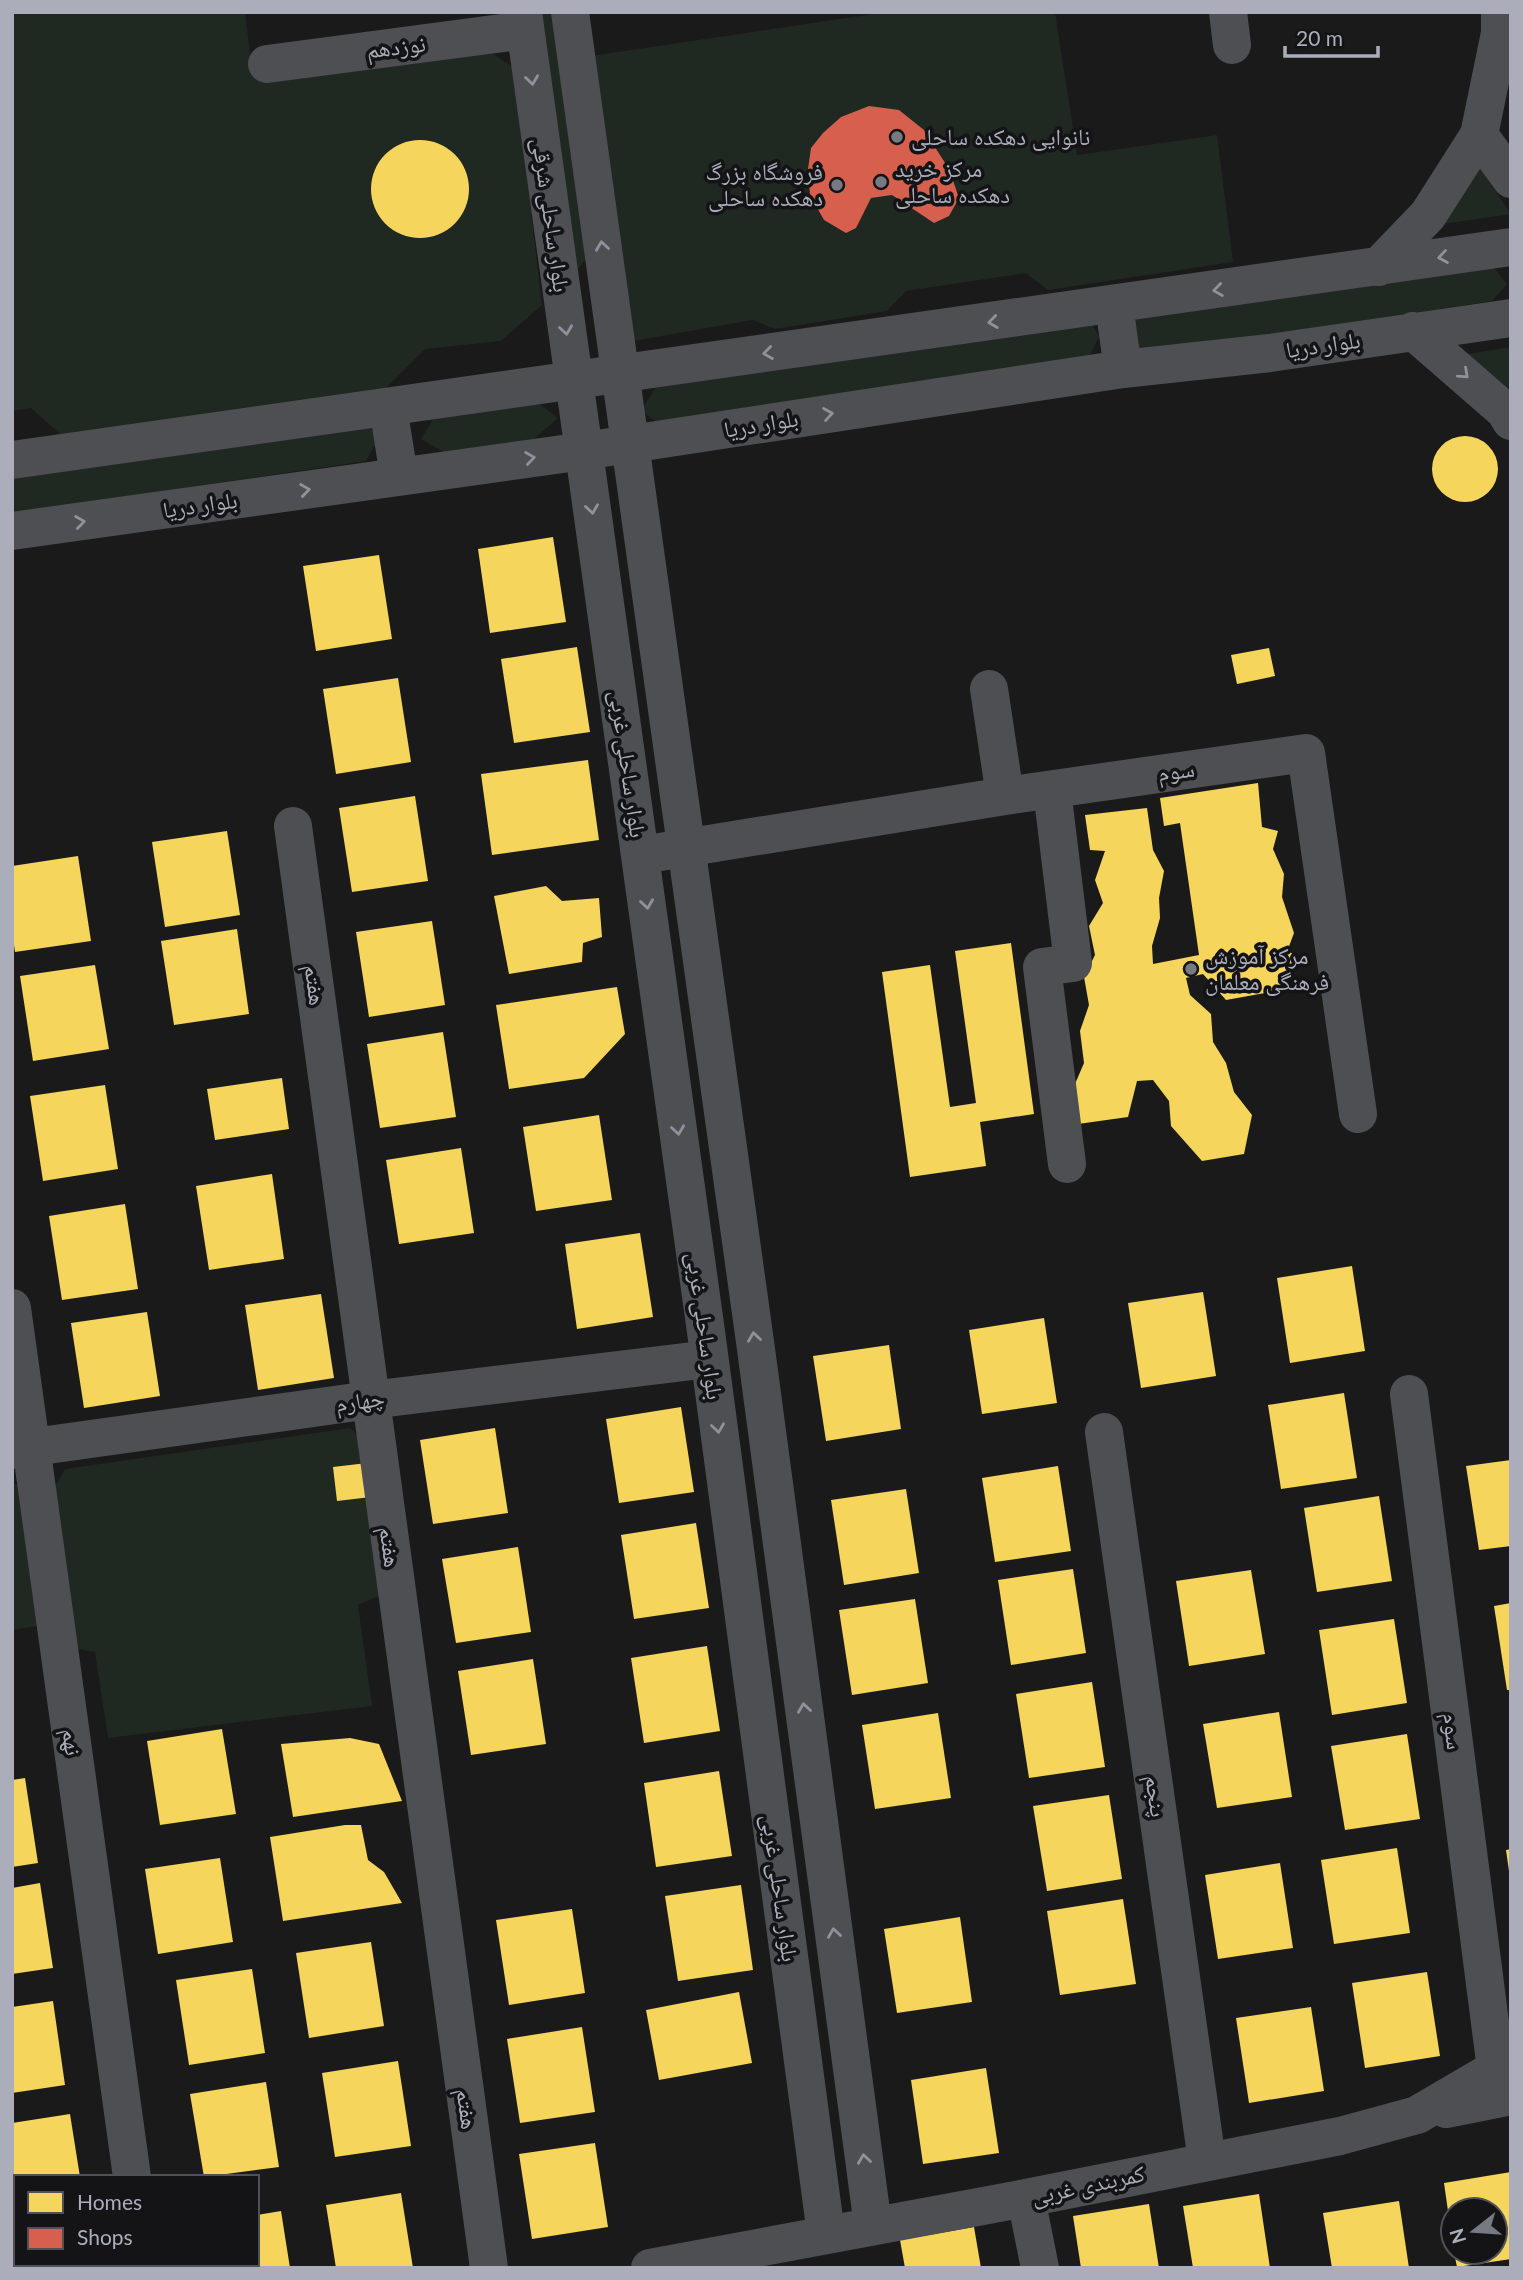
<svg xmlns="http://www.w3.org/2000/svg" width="1523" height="2280" viewBox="0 0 1523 2280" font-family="Lato,'Noto Naskh Arabic',sans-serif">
<rect width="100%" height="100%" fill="#1a1a1a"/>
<path fill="#202822" d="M 12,12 L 245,12 L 253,76 L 484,48 L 514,68 L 542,305 L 501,341 L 425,349 L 384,390 L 60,434 L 31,408 L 12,411 Z
M 536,12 L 552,12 L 586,259 L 579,268 L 570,264 Z
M 887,12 L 1055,12 L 1077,155 L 1217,135 L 1233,262 L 1048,290 L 1026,273 L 906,291 L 887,311 L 775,329 L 753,320 L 633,341 L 591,56 Z
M 1479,167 L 1511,214 L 1443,224 Z
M 1490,263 L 1507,284 L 1492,301 L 1134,355 L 1130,318 Z
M 1089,318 L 1099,337 L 1087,361 L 660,424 L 641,411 L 655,388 Z
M 1511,347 L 1511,398 L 1461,355 Z
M 533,399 L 558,418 L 534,439 L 446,453 L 421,439 L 437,413 Z
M 366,421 L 378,439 L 366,461 L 12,513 L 12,472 Z
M 350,1428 L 366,1444 L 381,1595 L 358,1605 L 372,1706 L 108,1738 L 95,1652 L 74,1648 L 51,1494 L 65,1469 Z
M 12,1482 L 22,1487 L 44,1625 L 12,1630 Z"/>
<path fill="#f6d55c" d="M371 189a49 49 0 1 1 98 0a49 49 0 1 1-98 0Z
M1432 469a33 33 0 1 1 66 0a33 33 0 1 1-66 0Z
M 553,537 L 566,622 L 490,633 L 478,549 Z
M 379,555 L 392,639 L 316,651 L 303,566 Z
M 577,647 L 590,732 L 514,743 L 501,659 Z
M 1269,648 L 1275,676 L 1237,684 L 1231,655 Z
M 398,678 L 411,762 L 336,774 L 323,689 Z
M 588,760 L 599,840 L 492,855 L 481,774 Z
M 1258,783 L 1262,827 L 1278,831 L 1273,849 L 1284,874 L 1282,897 L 1294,933 L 1288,949 L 1298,961 L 1282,990 L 1226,1000 L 1203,974 L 1186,978 L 1190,995 L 1211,1014 L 1213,1042 L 1226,1063 L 1234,1092 L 1252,1115 L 1244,1154 L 1202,1161 L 1171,1126 L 1169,1101 L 1153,1080 L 1137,1081 L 1128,1117 L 1078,1124 L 1072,1091 L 1084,1063 L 1080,1031 L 1089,1005 L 1084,977 L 1095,955 L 1089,926 L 1103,903 L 1095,880 L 1105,851 L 1090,850 L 1085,815 L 1147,808 L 1153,850 L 1164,871 L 1159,898 L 1160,918 L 1152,946 L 1153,964 L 1199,955 L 1180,823 L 1164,826 L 1160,798 Z
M 415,796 L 428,881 L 352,892 L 339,808 Z
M 227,831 L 240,915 L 165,927 L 152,842 Z
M 78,856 L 91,941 L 15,952 L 12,931 L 12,866 Z
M 546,886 L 562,901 L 599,898 L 602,937 L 583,943 L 582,962 L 509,974 L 494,896 Z
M 432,921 L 445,1005 L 369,1017 L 356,932 Z
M 237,929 L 249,1014 L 174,1025 L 161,941 Z
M 1011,943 L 1034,1114 L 980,1122 L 986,1166 L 910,1177 L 882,972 L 930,965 L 950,1107 L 976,1103 L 955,951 Z
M 95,965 L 109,1049 L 33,1061 L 20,976 Z
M 617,987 L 625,1034 L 584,1078 L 509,1089 L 496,1005 Z
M 443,1032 L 456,1117 L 380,1128 L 367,1044 Z
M 282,1078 L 289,1129 L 215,1140 L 207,1089 Z
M 105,1085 L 118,1169 L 43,1181 L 30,1096 Z
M 599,1115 L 612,1200 L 536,1211 L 523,1127 Z
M 461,1148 L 474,1233 L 399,1244 L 386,1160 Z
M 272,1174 L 284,1259 L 209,1270 L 196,1186 Z
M 125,1204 L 138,1289 L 62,1300 L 49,1216 Z
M 640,1233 L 653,1317 L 577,1329 L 565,1244 Z
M 1352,1266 L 1365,1351 L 1290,1363 L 1277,1278 Z
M 1203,1292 L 1216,1376 L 1141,1388 L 1128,1303 Z
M 321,1294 L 334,1378 L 258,1390 L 245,1305 Z
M 147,1312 L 160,1396 L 84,1408 L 71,1323 Z
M 1044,1318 L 1057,1403 L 982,1414 L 969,1330 Z
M 889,1345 L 901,1429 L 826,1441 L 813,1356 Z
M 1344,1393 L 1357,1478 L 1281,1489 L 1268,1405 Z
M 681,1407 L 694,1492 L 619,1503 L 606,1419 Z
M 495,1428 L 508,1513 L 433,1524 L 420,1440 Z
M 1511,1460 L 1511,1546 L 1479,1550 L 1466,1466 Z
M 367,1463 L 371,1497 L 337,1501 L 333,1467 Z
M 1058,1466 L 1071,1551 L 995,1562 L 982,1478 Z
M 906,1489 L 919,1573 L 844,1585 L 831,1500 Z
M 1379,1496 L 1392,1581 L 1317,1592 L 1304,1508 Z
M 696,1523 L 709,1608 L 634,1619 L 621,1535 Z
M 518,1547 L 531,1632 L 456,1643 L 442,1559 Z
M 1073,1569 L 1086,1653 L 1011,1665 L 998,1580 Z
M 1251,1570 L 1265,1654 L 1189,1666 L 1176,1581 Z
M 915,1599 L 928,1683 L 852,1695 L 839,1610 Z
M 1511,1603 L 1511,1690 L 1507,1690 L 1494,1606 Z
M 1394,1619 L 1407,1703 L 1332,1715 L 1319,1630 Z
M 707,1646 L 720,1731 L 644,1743 L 631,1658 Z
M 533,1659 L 546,1744 L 471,1755 L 458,1671 Z
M 1092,1682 L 1105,1767 L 1029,1778 L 1016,1694 Z
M 1279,1712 L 1292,1797 L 1217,1808 L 1203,1724 Z
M 938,1713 L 951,1798 L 875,1809 L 862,1725 Z
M 222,1729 L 236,1814 L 160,1825 L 147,1741 Z
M 1407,1734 L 1420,1819 L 1345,1830 L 1331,1746 Z
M 350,1738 L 379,1744 L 402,1801 L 293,1817 L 281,1744 Z
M 719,1771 L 732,1856 L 656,1867 L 644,1783 Z
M 25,1778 L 38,1863 L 12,1867 L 12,1780 Z
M 1109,1795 L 1122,1879 L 1047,1891 L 1033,1806 Z
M 345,1825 L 361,1825 L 368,1860 L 384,1872 L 402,1903 L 283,1921 L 270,1837 Z
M 1397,1848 L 1410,1933 L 1334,1944 L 1321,1860 Z
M 1511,1849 L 1511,1871 L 1509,1871 L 1506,1850 Z
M 220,1858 L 233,1942 L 158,1954 L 145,1869 Z
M 1280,1863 L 1293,1948 L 1218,1959 L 1205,1875 Z
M 40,1883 L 53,1968 L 12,1974 L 12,1888 Z
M 741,1885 L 753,1970 L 678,1981 L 665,1896 Z
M 1123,1899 L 1136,1984 L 1060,1995 L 1047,1911 Z
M 572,1909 L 585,1993 L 509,2005 L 496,1920 Z
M 960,1917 L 972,2002 L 897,2013 L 884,1929 Z
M 371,1942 L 384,2026 L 309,2038 L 296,1953 Z
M 252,1969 L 265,2053 L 189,2065 L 176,1980 Z
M 1427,1972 L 1440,2056 L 1365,2068 L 1352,1983 Z
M 739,1992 L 752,2063 L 659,2080 L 646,2010 Z
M 53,2001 L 65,2085 L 12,2093 L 12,2007 Z
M 1311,2007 L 1324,2091 L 1249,2103 L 1236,2018 Z
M 582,2027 L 595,2112 L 520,2123 L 507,2039 Z
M 398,2061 L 411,2146 L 335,2157 L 322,2073 Z
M 986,2068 L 999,2153 L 923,2164 L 911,2080 Z
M 266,2082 L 279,2167 L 204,2177 L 190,2094 Z
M 70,2114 L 80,2177 L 16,2177 L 16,2209 L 12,2209 L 12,2123 Z
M 595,2143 L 608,2227 L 532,2239 L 519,2154 Z
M 1511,2172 L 1511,2259 L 1457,2267 L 1454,2252 L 1495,2252 L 1495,2210 L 1453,2210 L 1451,2232 L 1444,2183 Z
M 401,2193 L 413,2268 L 336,2268 L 326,2205 Z
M 1259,2194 L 1270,2268 L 1193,2268 L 1183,2206 Z
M 1399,2201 L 1409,2268 L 1332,2268 L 1323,2213 Z
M 1149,2204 L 1159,2268 L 1081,2268 L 1073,2216 Z
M 281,2211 L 290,2268 L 212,2268 L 212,2264 L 257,2264 L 257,2215 Z
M 974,2227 L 981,2268 L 905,2268 L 900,2240 Z
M 16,2260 L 16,2264 L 87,2264 L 88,2268 L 12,2268 L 12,2261 Z"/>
<path fill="#d6604d" d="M 869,106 L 899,110 L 924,130 L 949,169 L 959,198 L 949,216 L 934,223 L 892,195 L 871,198 L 856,228 L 846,233 L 824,220 L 810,195 L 808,169 L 811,148 L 823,133 L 841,117 Z"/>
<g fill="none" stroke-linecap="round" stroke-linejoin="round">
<path stroke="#4e4f53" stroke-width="38" d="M 523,12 L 707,1339 L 826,2234
M 570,12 L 756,1349 L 873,2226
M 1228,12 L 1232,45
M 267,64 L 525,30
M 1479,135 L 1511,179
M 1378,267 L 1428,215 L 1479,135 L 1500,33 L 1500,12
M 1114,305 L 1123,369
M 1413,331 L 1505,411 L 1511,421
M 388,407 L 399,476
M 12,460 L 1511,247
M 12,531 L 584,451 L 1123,369 L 1270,353 L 1511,318
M 989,689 L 1005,796
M 1052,790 L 1073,963 L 1042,967 L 1067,1164
M 293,826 L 489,2268
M 660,852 L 1005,796 L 1306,753 L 1358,1114
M 12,1308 L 132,2177
M 1409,1394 L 1496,2069
M 1104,1432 L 1207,2161
M 12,1450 L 370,1400 L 709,1359
M 1446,2109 L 1511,2096
M 1026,2198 L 1040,2268
M 144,2264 L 144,2268
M 650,2268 L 1026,2198 L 1340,2136 L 1417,2115 L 1511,2060"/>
</g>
<defs><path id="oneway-chevron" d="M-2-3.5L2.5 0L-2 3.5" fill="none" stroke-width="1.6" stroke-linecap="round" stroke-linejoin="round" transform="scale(1.75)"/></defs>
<g stroke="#8f919c">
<use href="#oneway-chevron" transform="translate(532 80) rotate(82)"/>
<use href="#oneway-chevron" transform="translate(602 246) rotate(-98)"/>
<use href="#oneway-chevron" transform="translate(1443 257) rotate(171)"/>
<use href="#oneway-chevron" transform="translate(1218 290) rotate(172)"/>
<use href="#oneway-chevron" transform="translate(993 322) rotate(172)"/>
<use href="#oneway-chevron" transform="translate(566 330) rotate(82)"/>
<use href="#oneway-chevron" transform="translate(768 353) rotate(172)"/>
<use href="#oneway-chevron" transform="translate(1464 374) rotate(42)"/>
<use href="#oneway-chevron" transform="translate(828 414) rotate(-9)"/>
<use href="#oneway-chevron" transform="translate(530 458) rotate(-8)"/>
<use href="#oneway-chevron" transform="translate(305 490) rotate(-8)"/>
<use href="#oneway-chevron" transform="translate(592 509) rotate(82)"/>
<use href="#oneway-chevron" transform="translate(80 522) rotate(-8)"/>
<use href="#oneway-chevron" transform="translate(647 904) rotate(82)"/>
<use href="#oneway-chevron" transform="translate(678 1130) rotate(82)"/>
<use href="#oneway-chevron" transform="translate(754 1337) rotate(-98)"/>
<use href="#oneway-chevron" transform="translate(718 1428) rotate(82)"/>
<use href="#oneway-chevron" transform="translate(804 1708) rotate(-98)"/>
<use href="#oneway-chevron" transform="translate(834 1933) rotate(-98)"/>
<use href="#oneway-chevron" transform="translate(864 2159) rotate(-98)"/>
</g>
<g fill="#787a83" stroke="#141416" stroke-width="2.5">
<circle cx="897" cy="137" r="7"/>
<circle cx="881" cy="182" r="7"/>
<circle cx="837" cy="185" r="7"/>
<circle cx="1191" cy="969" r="7"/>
</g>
<g text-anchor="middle" stroke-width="7" stroke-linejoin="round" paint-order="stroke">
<g font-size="23" fill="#abadbb" stroke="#141416">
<text transform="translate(396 47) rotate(-7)" y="8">نوزدهم</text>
<text transform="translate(551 215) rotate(82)" y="8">بلوار ساحلی شرقی</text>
<text transform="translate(1323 345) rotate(-8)" y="8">بلوار دریا</text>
<text transform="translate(761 424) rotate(-9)" y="8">بلوار دریا</text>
<text transform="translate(200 505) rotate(-8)" y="8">بلوار دریا</text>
<text transform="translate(628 764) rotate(82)" y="8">بلوار ساحلی غربی</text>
<text transform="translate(1176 771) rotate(-8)" y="8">سوم</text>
<text transform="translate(315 985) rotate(82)" y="8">هفتم</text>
<text transform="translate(705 1326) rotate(82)" y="8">بلوار ساحلی غربی</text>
<text transform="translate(360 1401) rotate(-8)" y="8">چهارم</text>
<text transform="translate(390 1547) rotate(82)" y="8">هفتم</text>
<text transform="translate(1453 1731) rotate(83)" y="8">سوم</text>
<text transform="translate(72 1742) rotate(82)" y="8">نهم</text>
<text transform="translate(1156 1796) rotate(82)" y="8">پنجم</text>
<text transform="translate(780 1888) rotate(82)" y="8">بلوار ساحلی غربی</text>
<text transform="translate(467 2109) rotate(82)" y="8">هفتم</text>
<text transform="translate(1088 2185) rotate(-12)" y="8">کمربندی غربی</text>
</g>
<g font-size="23" fill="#abadbb" stroke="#141416" text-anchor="start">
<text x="911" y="145">نانوایی دهکده ساحلی</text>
<text x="895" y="177">مرکز خرید<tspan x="895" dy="26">دهکده ساحلی</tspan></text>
<text x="823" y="180" text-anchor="end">فروشگاه بزرگ<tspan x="823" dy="26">دهکده ساحلی</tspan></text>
<text x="1205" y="964">مرکز آموزش<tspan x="1205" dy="26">فرهنگی معلمان</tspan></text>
</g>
</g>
<rect width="1523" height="2280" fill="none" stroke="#abadbb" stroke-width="28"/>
<rect x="14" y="2175" width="245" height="91" fill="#141416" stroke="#505158" stroke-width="2"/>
<rect x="28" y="2192" width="35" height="21" fill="#f6d55c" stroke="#505158" stroke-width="2"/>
<text x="77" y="2210" font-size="21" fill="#abadbb">Homes</text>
<rect x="28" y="2228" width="35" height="21" fill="#d6604d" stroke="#505158" stroke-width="2"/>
<text x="77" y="2245" font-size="21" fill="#abadbb">Shops</text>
<g transform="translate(1474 2231) rotate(253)"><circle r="33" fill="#141416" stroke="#505158" stroke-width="2"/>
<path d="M0-5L12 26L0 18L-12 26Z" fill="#787a83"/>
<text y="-10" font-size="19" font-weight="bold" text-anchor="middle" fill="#abadbb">N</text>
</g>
<path d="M1285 46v10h93v-10" fill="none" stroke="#abadbb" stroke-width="3.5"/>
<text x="1296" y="46" font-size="21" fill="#abadbb" stroke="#141416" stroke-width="5" paint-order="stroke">20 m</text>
</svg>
